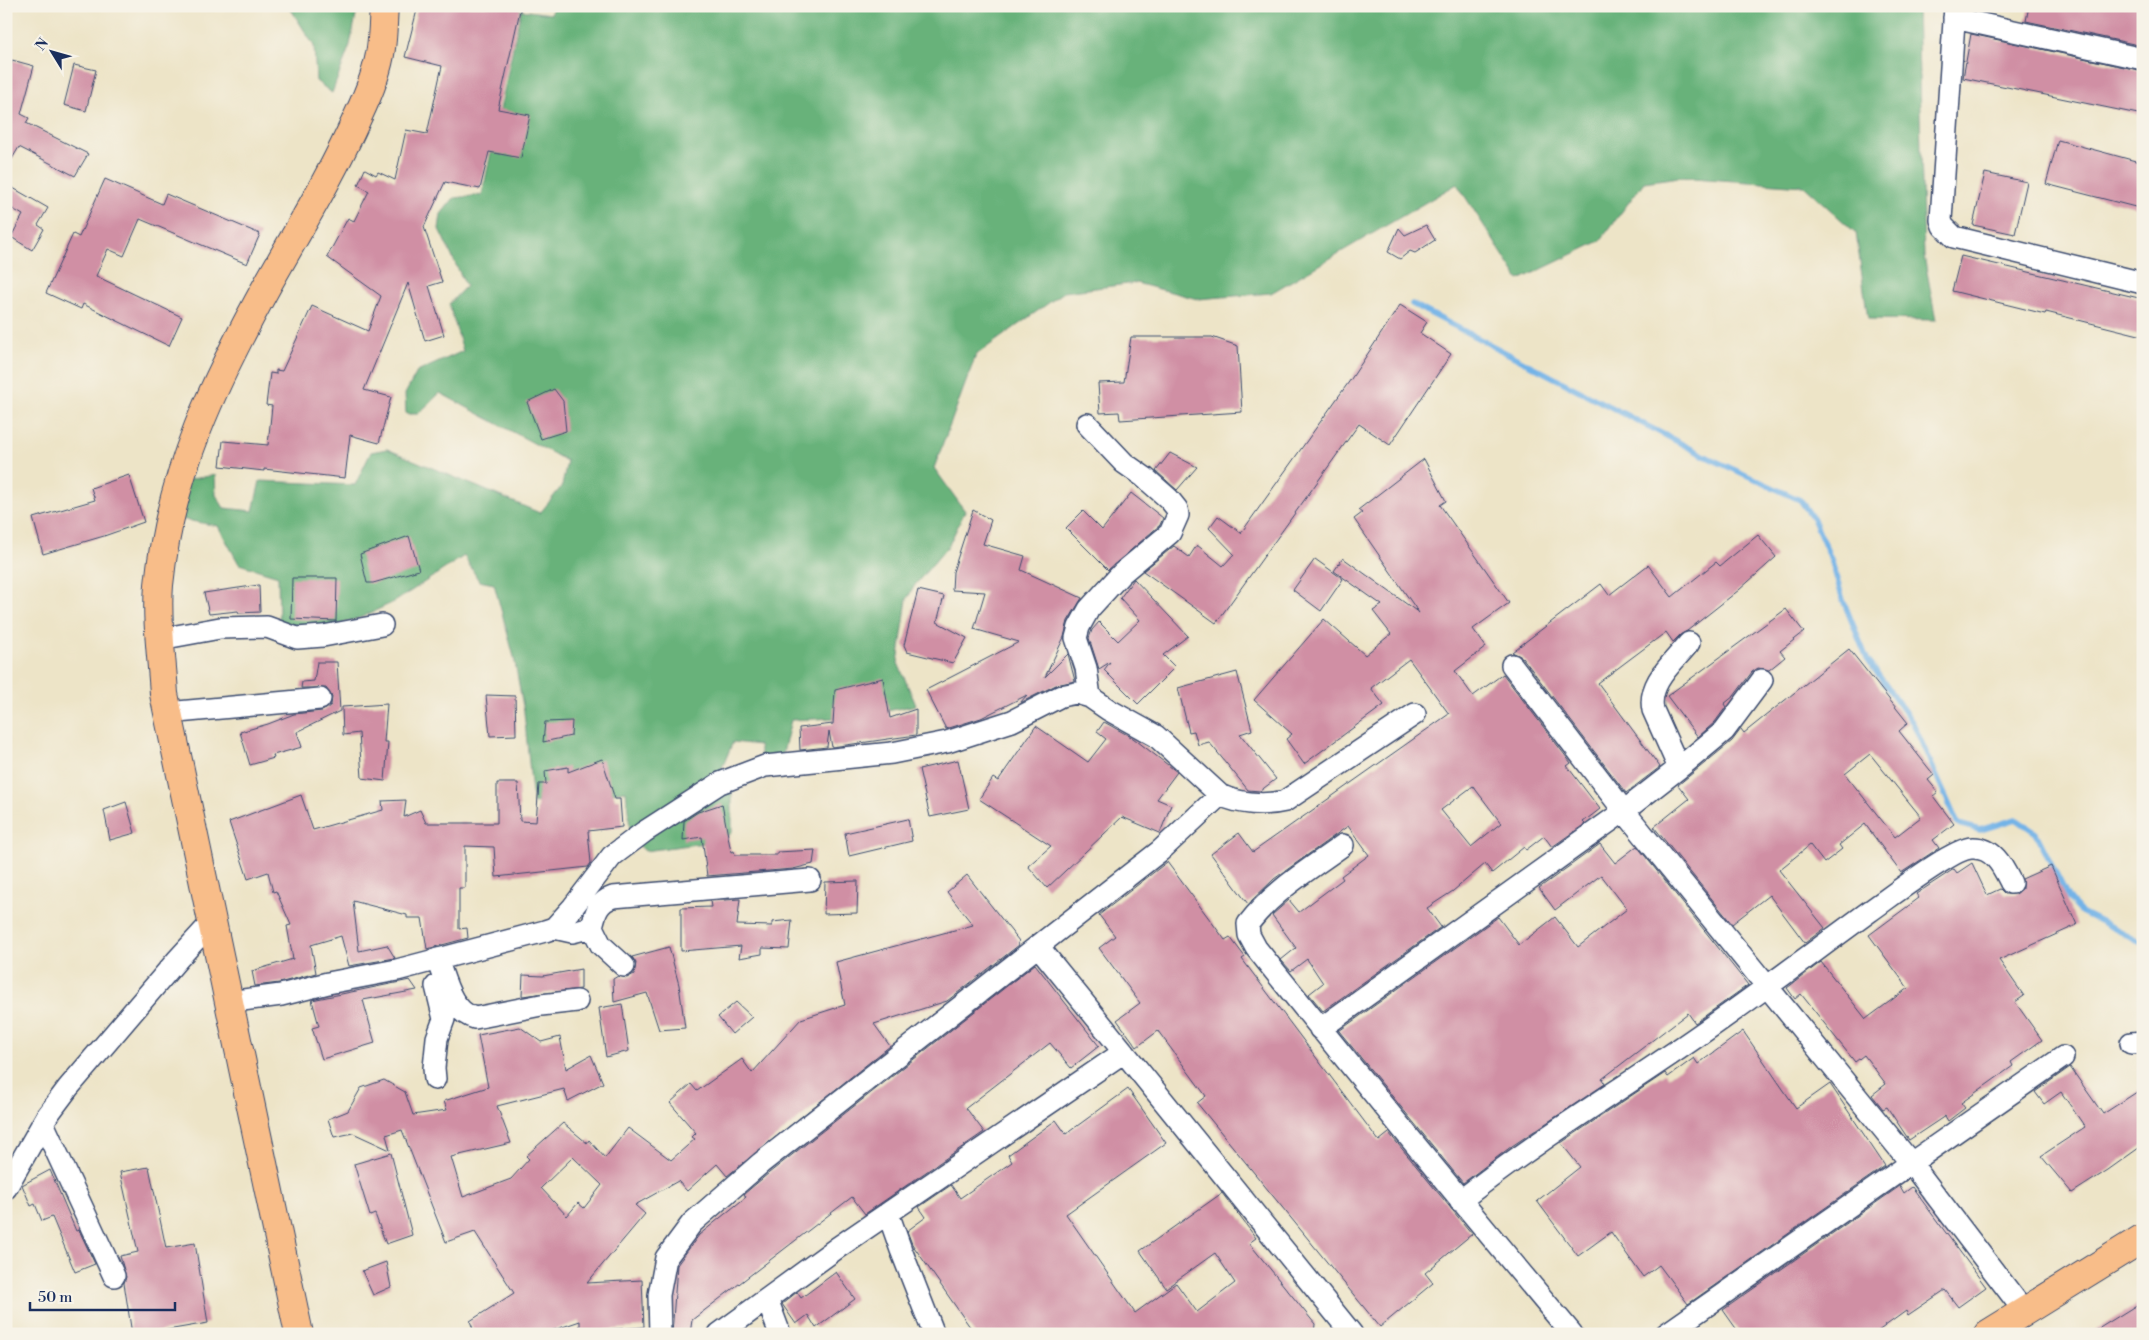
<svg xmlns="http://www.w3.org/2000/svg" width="2149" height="1340" viewBox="0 0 2149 1340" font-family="'Libre Bodoni',serif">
<rect width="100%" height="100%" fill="#f7f3e8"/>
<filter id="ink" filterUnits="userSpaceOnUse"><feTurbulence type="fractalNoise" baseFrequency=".02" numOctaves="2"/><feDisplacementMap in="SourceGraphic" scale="10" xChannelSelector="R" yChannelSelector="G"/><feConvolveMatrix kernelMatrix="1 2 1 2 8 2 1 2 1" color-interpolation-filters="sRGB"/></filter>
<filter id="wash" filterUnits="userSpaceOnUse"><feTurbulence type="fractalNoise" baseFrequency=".0096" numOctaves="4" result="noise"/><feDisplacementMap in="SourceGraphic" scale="20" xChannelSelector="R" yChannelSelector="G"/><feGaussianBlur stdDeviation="1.12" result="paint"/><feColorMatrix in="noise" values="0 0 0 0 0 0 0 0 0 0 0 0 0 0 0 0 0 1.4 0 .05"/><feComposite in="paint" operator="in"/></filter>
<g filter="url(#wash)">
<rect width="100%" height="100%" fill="#ede4c7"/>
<path fill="#68b27a" stroke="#42706c" d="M 283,6 L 358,6 L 350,45 L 332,93 L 316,81 L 314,46 L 292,11 Z
M 553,6 L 1917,6 L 1924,256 L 1936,320 L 1868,319 L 1856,233 L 1804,186 L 1679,177 L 1644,182 L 1600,241 L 1519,280 L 1457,184 L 1271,293 L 1198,299 L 1136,283 L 1064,292 L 976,355 L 934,468 L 965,511 L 949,545 L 915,585 L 907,599 L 898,663 L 916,705 L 859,717 L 791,720 L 782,757 L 762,762 L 759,745 L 733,742 L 719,775 L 732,795 L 732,832 L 713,853 L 704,843 L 645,851 L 631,838 L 626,791 L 533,803 L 524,712 L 514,657 L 494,584 L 479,581 L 464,556 L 396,601 L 362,617 L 320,631 L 279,621 L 278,576 L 239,564 L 218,526 L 175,518 L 186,480 L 215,475 L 216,495 L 224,508 L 253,511 L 260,481 L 355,485 L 371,452 L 387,449 L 540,513 L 562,486 L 567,461 L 440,393 L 418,414 L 406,414 L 405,394 L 417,372 L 463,351 L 449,304 L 466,286 L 439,229 L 441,214 L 454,198 L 482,195 L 521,10 L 551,14 Z"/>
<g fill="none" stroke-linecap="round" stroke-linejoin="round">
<path stroke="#73b3e7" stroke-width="5.5" d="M 1412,304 L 1709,458 L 1800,500 L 1813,518 L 1831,559 L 1843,600 L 1867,659 L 1913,723 L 1958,824 L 1980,830 L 2016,819 L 2036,833 L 2069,899 L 2081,912 L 2143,943"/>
</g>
<g id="blocks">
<path fill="#d08fa4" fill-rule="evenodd" d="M 418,6 L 521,6 L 498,109 L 530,115 L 521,158 L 489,152 L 480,189 L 445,182 L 424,227 L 442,282 L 429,286 L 444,335 L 425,341 L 408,283 L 364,390 L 391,397 L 379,443 L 350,435 L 345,478 L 264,469 L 264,471 L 220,466 L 223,441 L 268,445 L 272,406 L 266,405 L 270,373 L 276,374 L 276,370 L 282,371 L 312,306 L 368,331 L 381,296 L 327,257 L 348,218 L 354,221 L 369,191 L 358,185 L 365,169 L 376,175 L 378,172 L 395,180 L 406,130 L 427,134 L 442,66 L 405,57 Z
M 2029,6 L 2143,6 L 2143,46 L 2026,21 Z
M 1971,34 L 2143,71 L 2143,115 L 1963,78 Z
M 12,60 L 34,66 L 21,114 L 29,118 L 26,123 L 88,154 L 75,176 L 19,147 L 6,169 L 6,80 Z
M 74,65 L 96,70 L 86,111 L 64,105 Z
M 2058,140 L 2143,163 L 2143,209 L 2046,184 Z
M 1985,173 L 2027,182 L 2015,234 L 1973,225 Z
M 105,179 L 162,204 L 166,194 L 260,234 L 247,264 L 140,219 L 124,256 L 108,249 L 96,276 L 182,317 L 169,346 L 83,304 L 81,309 L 46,293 L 73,234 L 79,237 Z
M 6,184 L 48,208 L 38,225 L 44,229 L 32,250 L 11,237 L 23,215 L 6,205 Z
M 1426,225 L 1435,240 L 1415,253 L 1410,251 L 1400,259 L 1388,252 L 1399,228 L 1405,235 Z
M 1961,256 L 2143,299 L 2143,336 L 2046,312 L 2045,314 L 1952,291 Z
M 1400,305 L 1427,322 L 1420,333 L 1451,354 L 1390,445 L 1359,424 L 1216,623 L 1143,571 L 1174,546 L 1189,557 L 1197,545 L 1223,566 L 1234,554 L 1209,528 L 1218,516 L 1241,533 L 1351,379 Z
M 1131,337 L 1212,337 L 1238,346 L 1242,412 L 1120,420 L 1119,412 L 1100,413 L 1098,383 L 1124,382 Z
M 554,389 L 563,401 L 566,431 L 541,439 L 527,402 Z
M 1170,453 L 1197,467 L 1177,490 L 1156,471 Z
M 1424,459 L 1446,501 L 1440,505 L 1509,603 L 1473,629 L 1486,647 L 1455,671 L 1473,696 L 1503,674 L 1571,763 L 1567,766 L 1600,809 L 1583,822 L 1585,824 L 1552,847 L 1544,836 L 1526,850 L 1524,847 L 1492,873 L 1485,864 L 1453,891 L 1427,908 L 1441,927 L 1323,1011 L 1309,994 L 1323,983 L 1307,959 L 1291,971 L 1281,960 L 1296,948 L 1272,915 L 1289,900 L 1299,912 L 1343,879 L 1341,876 L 1369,855 L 1348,826 L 1274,879 L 1248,904 L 1211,854 L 1239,833 L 1253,852 L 1449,714 L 1409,659 L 1371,688 L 1384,705 L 1304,764 L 1286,739 L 1292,734 L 1254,700 L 1324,619 L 1365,655 L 1391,634 L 1373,611 L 1382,605 L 1334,571 L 1343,558 L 1419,613 L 1354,519 L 1362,513 L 1358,510 ZM 1473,786 L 1501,823 L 1471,847 L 1441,810 Z
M 129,475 L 144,522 L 104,536 L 43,554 L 33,518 L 95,500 L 91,488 Z
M 1131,493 L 1163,518 L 1160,525 L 1108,570 L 1066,528 L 1083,511 L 1102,530 Z
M 973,510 L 991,520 L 983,544 L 1025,556 L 1021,570 L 1082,598 L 1068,621 L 1064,637 L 1045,677 L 1068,654 L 1075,681 L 1056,685 L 1020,703 L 1027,695 L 981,718 L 946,729 L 926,690 L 1019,642 L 974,629 L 985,592 L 952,590 L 953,572 Z
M 1758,535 L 1776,557 L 1739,590 L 1687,631 L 1680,635 L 1673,642 L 1666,632 L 1598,683 L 1660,767 L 1626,793 L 1522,657 L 1512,652 L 1601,584 L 1609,595 L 1648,565 L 1672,597 L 1716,562 L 1720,566 Z
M 409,536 L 419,570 L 373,583 L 367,583 L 360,554 Z
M 1315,559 L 1343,579 L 1321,611 L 1293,590 Z
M 292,578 L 337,578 L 336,621 L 291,619 Z
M 1134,579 L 1188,636 L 1163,655 L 1175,667 L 1138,704 L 1104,670 L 1110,662 L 1099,669 L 1089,638 L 1092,630 L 1099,622 L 1118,641 L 1140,620 L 1120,598 Z
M 259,585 L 260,612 L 239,613 L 238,611 L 209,614 L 204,593 Z
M 918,590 L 944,596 L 937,622 L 967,638 L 953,663 L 907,652 L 904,645 Z
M 1786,609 L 1804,632 L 1780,651 L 1785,657 L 1769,670 L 1758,668 L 1752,672 L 1734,696 L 1724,704 L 1726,707 L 1715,722 L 1698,737 L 1667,696 Z
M 1849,649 L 1908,723 L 1899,731 L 1934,775 L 1928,780 L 1938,792 L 1933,796 L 1954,824 L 1933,840 L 1939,848 L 1901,873 L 1865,824 L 1839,845 L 1842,849 L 1824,863 L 1810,845 L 1779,870 L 1825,928 L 1805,943 L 1769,895 L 1732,924 L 1654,827 L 1689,799 L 1678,785 L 1732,741 L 1741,729 L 1744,733 ZM 1870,754 L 1921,817 L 1895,837 L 1845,774 Z
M 317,662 L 337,662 L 340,711 L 297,732 L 302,747 L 273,755 L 274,758 L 250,765 L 240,732 L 268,724 L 294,714 L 322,711 L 331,705 L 332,697 L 326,688 L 301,688 L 302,682 L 314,681 Z
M 1237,672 L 1252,730 L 1240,734 L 1276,779 L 1260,791 L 1248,790 L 1209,742 L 1198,745 L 1194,731 L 1189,732 L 1178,688 Z
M 883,678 L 890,718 L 916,709 L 916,735 L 832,747 L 829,731 L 827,747 L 800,750 L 799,728 L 833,724 L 835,690 Z
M 486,695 L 515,696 L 516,735 L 490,736 Z
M 387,704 L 384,742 L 388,742 L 385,781 L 362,778 L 359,733 L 343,735 L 342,707 Z
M 572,721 L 571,736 L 543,742 L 545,722 Z
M 1104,722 L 1133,738 L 1177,772 L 1157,799 L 1171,805 L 1160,833 L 1122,817 L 1047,888 L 1028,866 L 1051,846 L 979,799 L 993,778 L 998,781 L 1036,726 L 1088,762 L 1106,739 L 1097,732 Z
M 602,759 L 615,799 L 620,799 L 622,827 L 588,831 L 591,863 L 588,867 L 496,877 L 494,847 L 465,846 L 465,888 L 459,888 L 459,929 L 467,928 L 468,938 L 427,949 L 422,918 L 407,918 L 407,915 L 353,901 L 359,951 L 387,945 L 395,958 L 349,966 L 341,936 L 311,945 L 316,973 L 279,983 L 255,986 L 252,971 L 293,959 L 287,926 L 291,925 L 276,891 L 273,892 L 268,872 L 248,879 L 229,822 L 301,795 L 313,830 L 383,810 L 382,801 L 406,800 L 404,817 L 420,810 L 426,823 L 497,823 L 497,783 L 518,783 L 520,821 L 536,822 L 539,784 L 546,784 L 545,771 L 568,767 L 568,772 Z
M 958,760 L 969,809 L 930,817 L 919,769 Z
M 126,802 L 135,833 L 110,840 L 104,810 Z
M 722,804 L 731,852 L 734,851 L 735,855 L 777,855 L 777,852 L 815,850 L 813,864 L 793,869 L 707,876 L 702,837 L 683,840 L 684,821 L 698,812 Z
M 908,819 L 912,841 L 849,856 L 845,833 Z
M 1600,844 L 1615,863 L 1637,846 L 1748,985 L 1695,1023 L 1688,1013 L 1602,1079 L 1605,1084 L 1512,1146 L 1463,1183 L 1339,1031 L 1498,917 L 1519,945 L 1555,917 L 1578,947 L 1627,909 L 1601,875 L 1555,910 L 1539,888 Z
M 1167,862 L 1225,940 L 1230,937 L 1245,957 L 1242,959 L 1379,1141 L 1389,1133 L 1472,1234 L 1425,1273 L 1433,1283 L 1380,1327 L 1197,1103 L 1206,1096 L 1158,1031 L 1137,1047 L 1117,1020 L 1140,1003 L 1099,948 L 1115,936 L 1099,915 Z
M 1972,863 L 1987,895 L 2000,889 L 2005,894 L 2016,894 L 2022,889 L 2022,879 L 2051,866 L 2077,925 L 1999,960 L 2024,996 L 2015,1002 L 2042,1040 L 2011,1062 L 2013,1066 L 1961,1103 L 1965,1108 L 1948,1121 L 1945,1116 L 1909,1140 L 1887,1107 L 1883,1109 L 1872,1095 L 1886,1084 L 1864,1055 L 1855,1062 L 1801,994 L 1795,999 L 1787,988 L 1821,962 L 1866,1019 L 1908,988 L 1869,935 L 1919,898 L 1916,894 L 1954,869 L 1957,873 Z
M 967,875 L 1019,941 L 1018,943 L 1019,945 L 947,1001 L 874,1024 L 890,1046 L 727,1176 L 717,1164 L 687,1191 L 678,1181 L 635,1205 L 645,1214 L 587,1283 L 642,1280 L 644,1327 L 603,1330 L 603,1334 L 580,1334 L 580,1321 L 542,1334 L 475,1334 L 470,1321 L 514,1293 L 475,1232 L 446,1242 L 402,1130 L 386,1135 L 390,1150 L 353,1133 L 334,1137 L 328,1119 L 348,1111 L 361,1088 L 384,1080 L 405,1092 L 413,1115 L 447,1110 L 444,1101 L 488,1087 L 478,1035 L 520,1027 L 541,1042 L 560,1037 L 566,1069 L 591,1055 L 603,1083 L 568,1101 L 564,1089 L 497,1106 L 511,1143 L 451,1157 L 463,1197 L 511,1179 L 529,1159 L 526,1156 L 563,1123 L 587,1143 L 589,1140 L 605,1158 L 628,1128 L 671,1160 L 695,1139 L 692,1137 L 696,1133 L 670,1103 L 691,1084 L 697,1091 L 742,1059 L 752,1073 L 801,1019 L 845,1005 L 836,962 L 973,925 L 947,892 ZM 573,1157 L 602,1185 L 584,1208 L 578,1203 L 567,1216 L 541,1188 Z
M 858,881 L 857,913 L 824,914 L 825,882 Z
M 740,899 L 737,925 L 772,926 L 772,922 L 792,920 L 789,949 L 762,948 L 762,954 L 739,958 L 741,946 L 681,951 L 681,908 L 711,907 L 710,901 Z
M 669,947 L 679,985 L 685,1028 L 659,1030 L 647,993 L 614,1002 L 613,979 L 618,976 L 627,978 L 634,974 L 636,963 L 632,957 Z
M 1035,964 L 1099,1046 L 1071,1068 L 1050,1043 L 966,1108 L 984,1132 L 865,1214 L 852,1197 L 692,1320 L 690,1334 L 672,1334 L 677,1265 L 699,1235 L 746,1197 L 744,1194 L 769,1173 Z
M 581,969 L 581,989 L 522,996 L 523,975 L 543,976 Z
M 410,980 L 417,990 L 363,1000 L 375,1043 L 322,1059 L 312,1028 L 319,1026 L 312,1000 Z
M 736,1002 L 752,1017 L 732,1034 L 718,1017 Z
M 622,1004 L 629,1051 L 606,1057 L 599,1008 Z
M 1743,1031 L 1796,1108 L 1830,1084 L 1885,1166 L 1688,1304 L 1659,1265 L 1643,1277 L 1611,1232 L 1578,1256 L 1537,1201 L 1580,1167 L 1561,1143 L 1665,1073 L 1668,1077 L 1694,1058 L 1698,1064 Z
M 2070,1067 L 2103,1114 L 2143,1088 L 2143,1145 L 2108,1170 L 2072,1193 L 2041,1156 L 2085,1127 L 2061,1092 L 2044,1104 L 2035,1092 Z
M 1128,1089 L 1166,1143 L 1066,1214 L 1135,1313 L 1176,1283 L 1197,1312 L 1235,1283 L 1215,1253 L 1166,1288 L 1140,1251 L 1222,1193 L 1256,1238 L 1249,1243 L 1315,1324 L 1314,1334 L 975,1334 L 912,1244 L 907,1231 L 926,1217 L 919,1207 L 951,1185 L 960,1198 L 1012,1162 L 1008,1155 L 1056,1120 L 1066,1134 Z
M 391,1153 L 412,1235 L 386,1244 L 375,1214 L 370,1216 L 354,1164 Z
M 149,1167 L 166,1248 L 195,1243 L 208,1323 L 144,1334 L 132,1334 L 124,1283 L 126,1277 L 120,1256 L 138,1252 L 120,1172 Z
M 50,1170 L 76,1231 L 79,1230 L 95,1264 L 75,1272 L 52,1217 L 42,1221 L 35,1204 L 31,1206 L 22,1185 Z
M 1900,1186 L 1904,1193 L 1912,1187 L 1986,1287 L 1958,1307 L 1945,1290 L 1908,1315 L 1906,1311 L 1874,1334 L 1740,1334 L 1723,1310 Z
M 386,1262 L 391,1287 L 373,1295 L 362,1271 Z
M 836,1272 L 855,1299 L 816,1328 L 808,1315 L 796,1324 L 782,1304 L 797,1292 L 801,1298 Z
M 2143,1301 L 2143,1334 L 2090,1334 Z"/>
</g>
</g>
<g filter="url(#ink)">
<use href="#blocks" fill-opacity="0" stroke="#3a4a6e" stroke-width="1"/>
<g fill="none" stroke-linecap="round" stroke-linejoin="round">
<defs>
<path id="minor" d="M 1955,6 L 1941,220 L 1943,226 L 1954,237 L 2143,283
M 1954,18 L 2143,59
M 1087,424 L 1124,463 L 1144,477 L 1169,499 L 1177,509 L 1178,515 L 1170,533 L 1122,573 L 1089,609 L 1079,627 L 1076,638 L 1086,668 L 1090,697
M 160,639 L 220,628 L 267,627 L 297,638 L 323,636 L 382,625
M 1512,665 L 1624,811 L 1911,1163 L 2024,1311
M 167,713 L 320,699
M 1679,768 L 1653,710 C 1647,683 1674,662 1689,643
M 1220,795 C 1239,804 1265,806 1285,801 L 1415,714
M 1343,845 C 1310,869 1273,891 1248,924 L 1249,935 L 1256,948 C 1360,1078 1465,1206 1572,1334
M 592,927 L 601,945 L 624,966
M 554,928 L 572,932 L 592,927 C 595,913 598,902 613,897 L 810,880
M 437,959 C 445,980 451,1012 475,1018 L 541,1005 L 577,1001
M 228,1002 L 281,995 L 328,983 L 397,970 L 545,931 L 554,928 L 573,907 L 612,856 L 644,832 L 720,783 L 765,766 L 892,753 L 947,742 L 1012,721 L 1061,696 L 1076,693 L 1090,697 L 1109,710 L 1156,736 L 1220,795 L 1160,851 L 1038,946
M 1320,1029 L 1624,811 L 1679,768 L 1724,731 L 1762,680
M 2131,1043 L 2143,1042
M 435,1079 L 434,1068 L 437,1038 L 444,1019 L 436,986
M 43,1123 L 114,1276
M 6,1188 L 47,1116 L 68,1088 L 178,959 L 211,923
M 1460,1201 C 1538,1139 1624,1088 1705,1031 C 1761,992 1815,951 1870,911 C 1889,898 1953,848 1972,848 C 1994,847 2003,867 2011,883
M 888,1213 L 901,1250 L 934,1334
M 767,1299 L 780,1334
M 660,1334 L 659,1295 L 666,1258 L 692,1223 L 761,1163 L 1038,946 L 1352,1334
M 719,1334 L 837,1248 L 1124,1052
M 1666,1334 L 2063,1057"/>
<path id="highway" d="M 299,1334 L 164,694 C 162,659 156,621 159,585 C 170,472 215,380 269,282 C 300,227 333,173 358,116 C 368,95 378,71 381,48 C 383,34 383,20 384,6
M 1988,1334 L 2143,1238"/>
</defs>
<use href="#minor" stroke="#3a4a6e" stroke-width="24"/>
<use href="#highway" stroke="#3a4a6e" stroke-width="30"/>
<use href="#minor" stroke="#fff" stroke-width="21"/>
<use href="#highway" stroke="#f8bd89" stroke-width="28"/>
</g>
</g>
<rect width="2149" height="1340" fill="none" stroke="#f7f3e8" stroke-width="25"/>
<g transform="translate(52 52) rotate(307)" stroke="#f7f3e8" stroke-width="4" paint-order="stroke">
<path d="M0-4L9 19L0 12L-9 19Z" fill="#1b2f5e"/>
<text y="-8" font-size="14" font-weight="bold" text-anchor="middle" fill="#1b2f5e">N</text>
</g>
<path d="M30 1302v8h145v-8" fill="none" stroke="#1b2f5e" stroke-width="2.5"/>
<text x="38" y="1302" font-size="15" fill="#1b2f5e" stroke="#f7f3e8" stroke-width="4" paint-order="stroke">50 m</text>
</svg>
